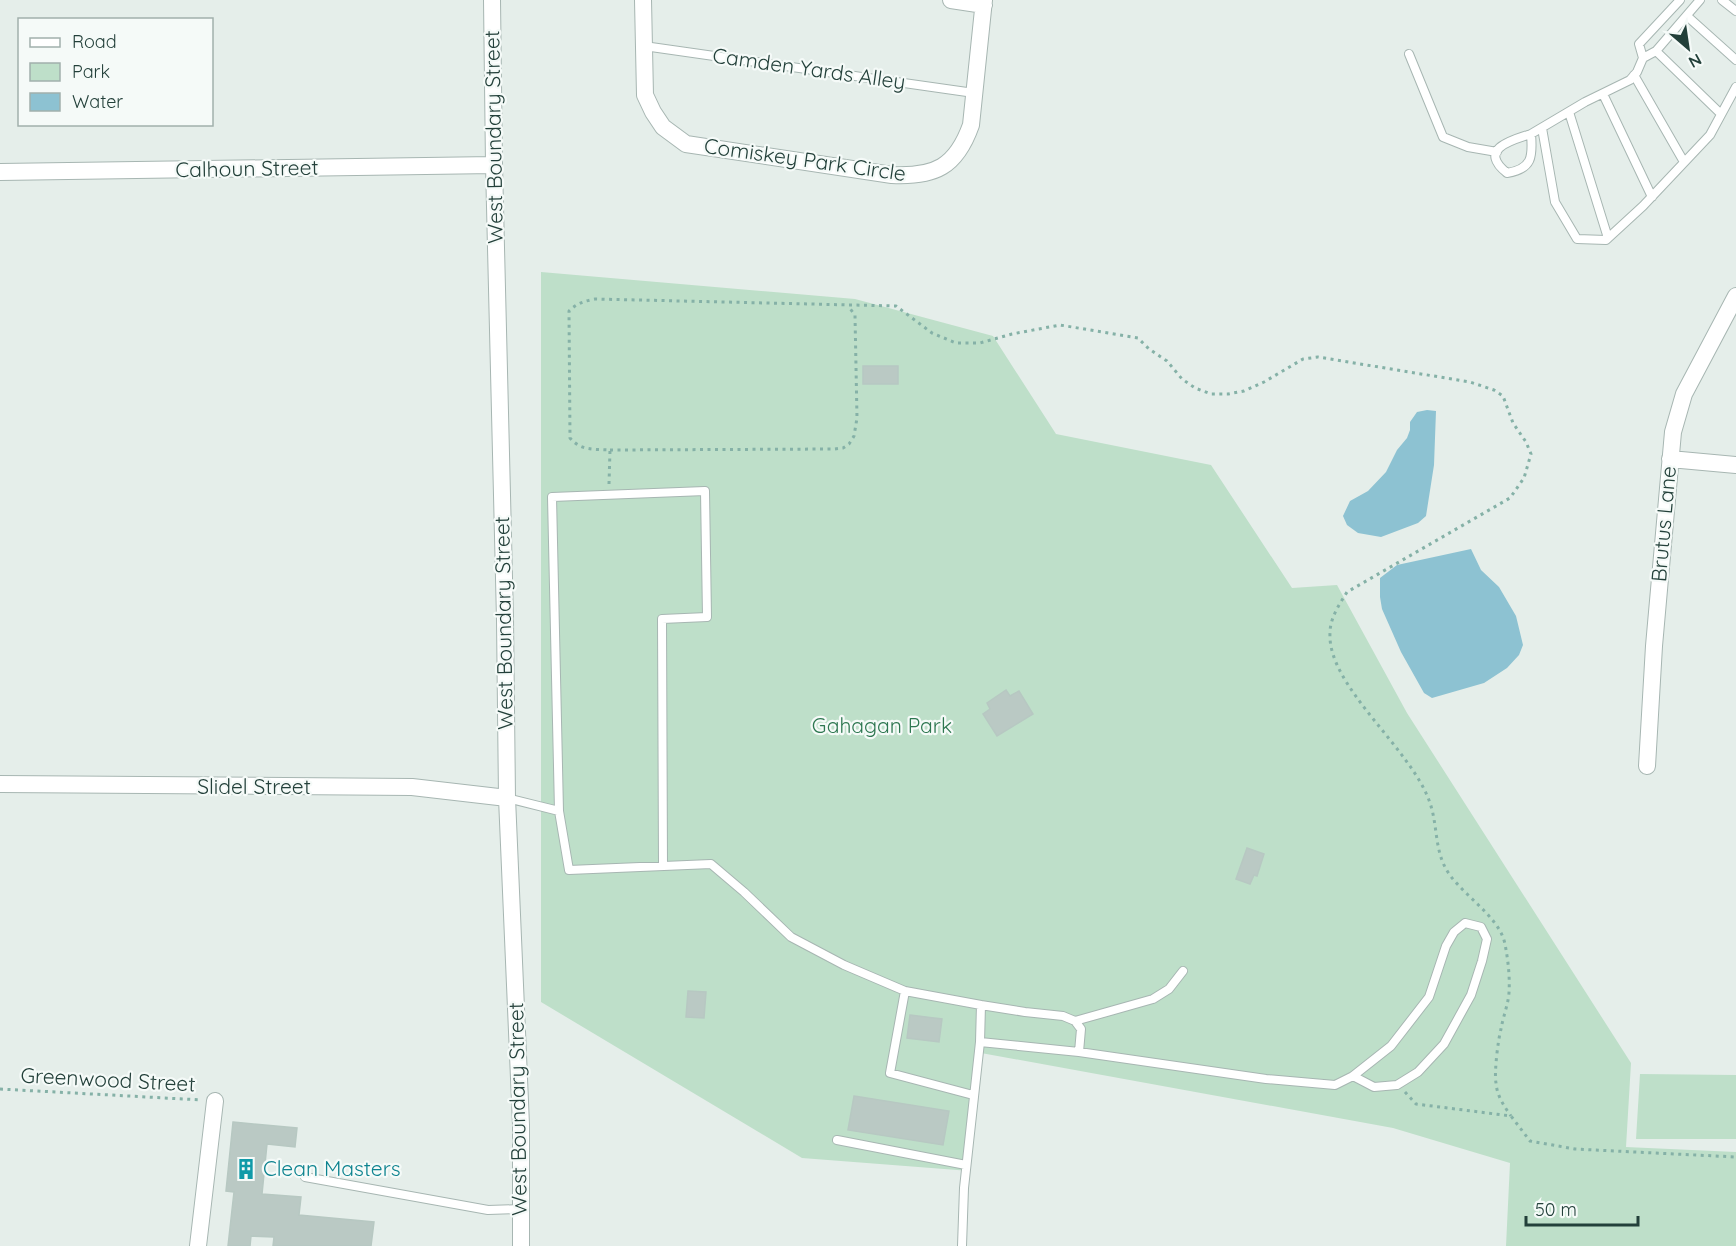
<svg xmlns="http://www.w3.org/2000/svg" width="1736" height="1246" viewBox="0 0 1736 1246" font-family="Quicksand,sans-serif">
<rect width="100%" height="100%" fill="#e5eeea"/>
<path fill="#bedfc9" d="M 541,272 L 855,299 L 993,336 L 1056,434 L 1211,465 L 1292,588 L 1337,585 L 1407,713 L 1631,1063 L 1626,1147 L 1736,1152 L 1736,1246 L 1506,1246 L 1510,1163 L 1393,1128 L 981,1053 L 970,1171 L 802,1158 L 541,1002 Z
M 1640,1074 L 1736,1075 L 1736,1139 L 1636,1139 Z"/>
<path fill="#8dc2d2" d="M 1427,410 L 1436,411 L 1434,465 L 1426,516 L 1418,523 L 1381,537 L 1358,533 L 1347,525 L 1343,516 L 1350,501 L 1368,491 L 1386,472 L 1397,450 L 1407,438 L 1410,430 L 1410,422 L 1417,412 Z
M 1471,549 L 1481,570 L 1499,587 L 1516,616 L 1523,645 L 1519,655 L 1507,668 L 1484,683 L 1432,698 L 1424,693 L 1401,652 L 1382,609 L 1380,597 L 1380,578 L 1397,565 Z"/>
<path fill="#bac9c4" stroke="#b7c8c2" stroke-width="1.5" d="M 863,366 L 898,366 L 898,384 L 863,384 Z
M 1006,690 L 1010,696 L 1019,691 L 1033,714 L 997,736 L 983,714 L 990,709 L 987,703 Z
M 1247,848 L 1264,854 L 1257,876 L 1254,875 L 1250,884 L 1236,879 Z
M 688,991 L 706,992 L 704,1018 L 686,1017 Z
M 910,1015 L 942,1019 L 939,1042 L 907,1038 Z
M 854,1096 L 949,1111 L 943,1145 L 848,1130 Z
M 233,1122 L 297,1128 L 295,1147 L 267,1144 L 262,1194 L 301,1197 L 299,1215 L 374,1222 L 371,1246 L 273,1246 L 274,1237 L 251,1236 L 250,1246 L 228,1246 L 234,1192 L 226,1191 Z"/>
<g fill="none" stroke-linecap="round" stroke-linejoin="round">
<defs>
<path id="lane" d="M 1722,0 L 1736,11
M 1687,16 L 1736,60
M 644,46 L 974,93
M 1656,51 L 1721,114
M 1409,54 L 1443,137 L 1468,147 L 1497,152
M 1643,58 L 1639,44 L 1680,0
M 1634,75 L 1684,162
M 1603,94 L 1652,197
M 1569,112 L 1608,238
M 1542,128 L 1555,202 L 1577,239 L 1606,240 L 1643,206 L 1710,135 L 1736,87
M 1531,134 C 1512,140 1477,149 1507,173 C 1532,169 1533,157 1531,134 L 1585,102 L 1630,80 L 1637,72 L 1643,58 L 1656,51 L 1700,0
M 507,798 L 559,811 L 569,870 L 711,864 L 744,892 L 791,937 L 844,965 L 905,991 L 981,1005 L 980,1042 L 1079,1052 L 1266,1079 L 1335,1085 L 1353,1076 L 1391,1046 L 1429,997 L 1446,946 L 1454,932 L 1465,923 L 1481,927 L 1487,939 L 1482,961 L 1471,995 L 1444,1044 L 1418,1072 L 1397,1085 L 1374,1087 L 1353,1076
M 559,811 L 552,497 L 705,491 L 707,617 L 662,619 L 663,866
M 905,991 L 890,1073 L 973,1095
M 981,1005 L 1025,1012 L 1063,1016 L 1075,1021 L 1081,1029 L 1079,1052
M 1075,1021 L 1153,999 L 1169,989 L 1183,971
M 837,1140 L 966,1165
M 305,1177 L 488,1210 L 521,1209
M 962,1246 L 964,1188 L 980,1042"/>
<path id="street" d="M 492,0 L 494,165 L 505,619 L 507,798 L 521,1125 L 521,1246
M 643,0 L 645,95 L 653,112 L 663,127 L 686,144 L 892,175 C 935,177 956,167 971,125 L 984,0
M 951,0 L 984,5
M 0,172 L 494,165
M 1670,459 L 1736,465
M 1647,766 L 1654,646 L 1673,432 L 1684,394 L 1736,296
M 0,784 L 412,787 L 507,798
M 198,1246 L 215,1101"/>
</defs>
<use href="#lane" stroke="#a7b6b2" stroke-width="10"/>
<use href="#street" stroke="#a7b6b2" stroke-width="18"/>
<path stroke="#85b1a7" stroke-width="3" stroke-dasharray="3 4.5" stroke-linecap="butt" d="M 610,450 L 834,449 L 843,448 L 849,444 L 854,436 L 857,418 L 855,315 L 848,306
M 609,484 L 610,450 C 594,449 581,451 570,438 L 569,311 C 577,303 585,301 595,299 L 896,306 L 932,333 L 956,343 L 980,343 L 1012,334 L 1060,325 L 1138,338 L 1149,349 L 1167,361 L 1182,379 L 1195,388 L 1211,394 L 1228,394 L 1244,391 L 1264,382 L 1303,359 L 1318,357 L 1470,382 L 1494,390 L 1503,396 L 1513,423 L 1526,442 L 1531,454 L 1524,478 L 1510,498 L 1347,592 C 1339,605 1330,618 1330,633 C 1327,686 1412,749 1430,803 C 1437,823 1435,846 1444,865 C 1456,892 1499,914 1505,944 C 1508,960 1510,976 1509,993 C 1508,1005 1503,1017 1501,1029 C 1498,1040 1494,1073 1496,1083 C 1497,1096 1504,1106 1511,1116
M 0,1089 L 202,1100
M 1405,1092 L 1416,1104 L 1511,1116 L 1530,1141 L 1575,1149 L 1736,1157"/>
<use href="#lane" stroke="#fff" stroke-width="8"/>
<use href="#street" stroke="#fff" stroke-width="16"/>
</g>
<defs>
<symbol id="building-bare" viewBox="-9 -9 18 18"><path d="M-4-6H4V6H1V3H-1V6H-4ZM-2.5-4.3h1.7v1.8h-1.7ZM.8-4.3h1.7v1.8H.8ZM-2.5-1h1.7V.8h-1.7ZM.8-1h1.7V.8H.8Z" fill="#0f9aa8" stroke="#f5faf8" stroke-width="2.5" paint-order="stroke"/></symbol>
</defs>
<g fill-rule="evenodd">
<use href="#building-bare" x="231" y="1154" width="30" height="30"/>
</g>
<g text-anchor="middle" stroke-width="4.5" stroke-linejoin="round" paint-order="stroke">
<g font-size="21" fill="#23403a" stroke="#f5faf8">
<text transform="translate(809 69) rotate(8)" y="7">Camden Yards Alley</text>
<text transform="translate(494 137) rotate(-91)" y="7">West Boundary Street</text>
<text transform="translate(805 160) rotate(8)" y="7">Comiskey Park Circle</text>
<text transform="translate(247 169) rotate(-1)" y="7">Calhoun Street</text>
<text transform="translate(1664 524) rotate(-85)" y="7">Brutus Lane</text>
<text transform="translate(504 623) rotate(-91)" y="7">West Boundary Street</text>
<text x="254" y="794">Slidel Street</text>
<text transform="translate(108 1080) rotate(3)" y="7">Greenwood Street</text>
<text transform="translate(518 1109) rotate(-91)" y="7">West Boundary Street</text>
</g>
<g font-size="21" fill="#2d7750" stroke="#f5faf8">
<text x="882" y="733">Gahagan Park</text>
</g>
<g font-size="21" fill="#0d838f" stroke="#f5faf8" text-anchor="start">
<text x="263" y="1176">Clean Masters</text>
</g>
</g>
<rect x="18" y="18" width="195" height="108" fill="#f5faf8" stroke="#a1b0ac" stroke-width="1.5"/>
<rect x="30" y="38" width="30" height="9" fill="#ffffff" stroke="#a1b0ac" stroke-width="1.5"/>
<text x="72" y="48" font-size="18" fill="#23403a">Road</text>
<rect x="30" y="63" width="30" height="18" fill="#bedfc9" stroke="#a1b0ac" stroke-width="1.5"/>
<text x="72" y="78" font-size="18" fill="#23403a">Park</text>
<rect x="30" y="93" width="30" height="18" fill="#8dc2d2" stroke="#a1b0ac" stroke-width="1.5"/>
<text x="72" y="108" font-size="18" fill="#23403a">Water</text>
<g transform="translate(1688 48) rotate(151)" stroke="#f5faf8" stroke-width="4.5" paint-order="stroke">
<path d="M0-4.5L10 22L0 15L-10 22Z" fill="#23403a"/>
<text y="-9" font-size="16" font-weight="bold" text-anchor="middle" fill="#23403a">N</text>
</g>
<path d="M1526 1216v9h112v-9" fill="none" stroke="#23403a" stroke-width="3"/>
<text x="1535" y="1216" font-size="18" fill="#23403a" stroke="#f5faf8" stroke-width="4.5" paint-order="stroke">50 m</text>
</svg>
